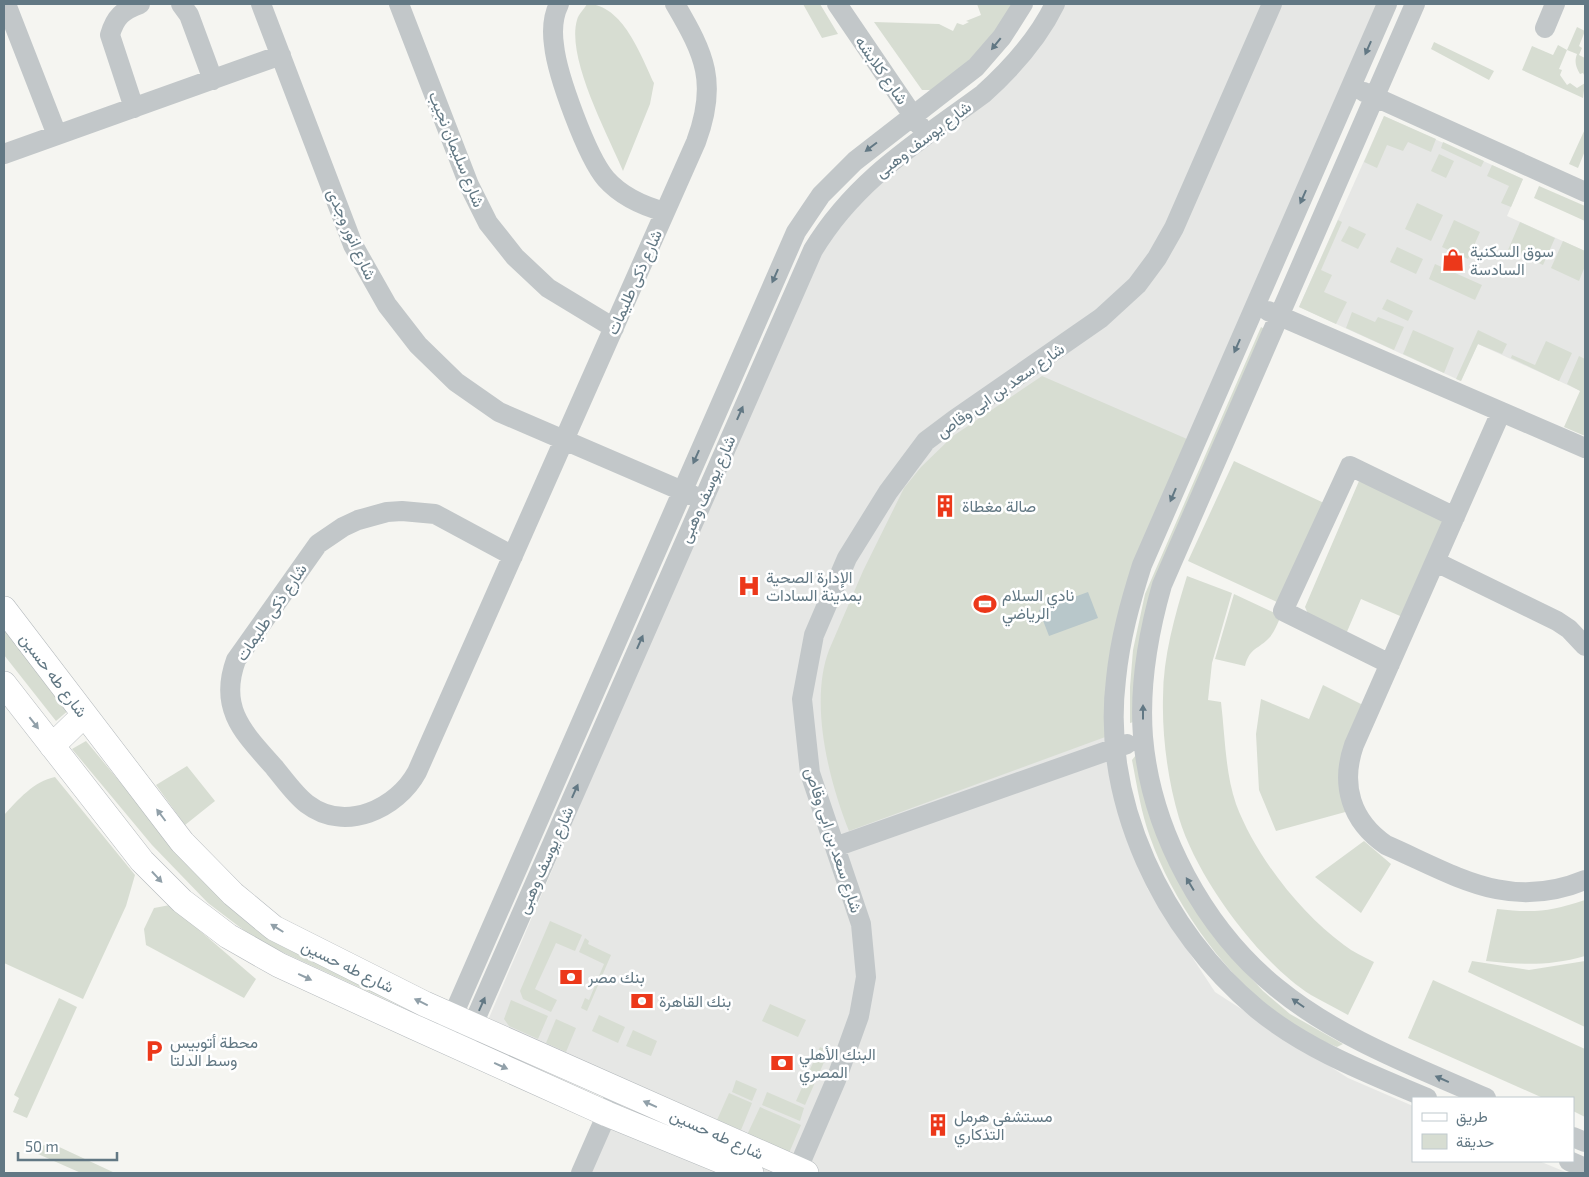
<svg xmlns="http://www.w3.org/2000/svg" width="1589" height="1177" viewBox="0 0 1589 1177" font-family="'Exo 2',Vazirmatn,sans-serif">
<rect width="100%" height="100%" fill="#f5f5f1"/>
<path fill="#e6e7e5" d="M 1057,4 L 1386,4 L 1123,616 L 1122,798 L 1147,888 L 1215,992 L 1348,1078 L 1413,1106 L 1413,1161 L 1539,1161 L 1568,1173 L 811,1173 L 489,1018 L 810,265 L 877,183 L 952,129 Z
M 1384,116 L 1523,179 L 1507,216 L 1585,251 L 1585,393 L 1478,344 L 1461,381 L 1299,307 Z
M 617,1099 L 785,1173 L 586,1173 Z"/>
<path fill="#d7ddd2" d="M 587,4 C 623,4 641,56 654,83 L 650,104 L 623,171 C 608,135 566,58 577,20 C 578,15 584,9 587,4 Z
M 803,4 L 820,4 L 838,34 L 822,38 Z
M 977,4 L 1016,4 L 994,38 L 936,90 L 922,90 L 874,22 L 939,24 L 953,31 L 957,23 L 963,25 L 969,22 L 966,21 L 981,15 Z
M 1577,27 L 1585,31 L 1579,46 L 1582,48 L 1579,55 L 1585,58 L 1585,77 L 1583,73 L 1580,74 C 1576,67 1574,62 1577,54 L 1567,50 L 1559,69 L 1562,70 L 1560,75 L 1567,85 L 1570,83 L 1577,88 L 1585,83 L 1583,98 L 1522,70 L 1532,46 L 1553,55 L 1558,45 L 1567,50 Z
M 1434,42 L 1494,71 L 1489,80 L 1431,49 Z
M 1384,116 L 1436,139 L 1431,152 L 1408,142 L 1403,151 L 1387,145 L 1377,168 L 1364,162 Z
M 1585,129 L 1585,151 L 1578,168 L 1569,164 Z
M 1443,142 L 1484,161 L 1481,167 L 1441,148 Z
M 1439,154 L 1454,161 L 1446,178 L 1431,171 Z
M 1492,165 L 1523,179 L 1511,207 L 1501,203 L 1509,186 L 1487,176 Z
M 1539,186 L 1585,206 L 1585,221 L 1534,198 Z
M 1417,203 L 1443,215 L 1431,241 L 1405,229 Z
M 1338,220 L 1342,222 L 1321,270 L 1332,275 L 1324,292 L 1347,302 L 1336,324 L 1299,307 Z
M 1454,220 L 1480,232 L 1468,259 L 1442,247 Z
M 1520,222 L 1555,238 L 1543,265 L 1508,250 Z
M 1349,226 L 1366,234 L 1358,249 L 1341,241 Z
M 1563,241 L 1585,251 L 1585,266 L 1579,281 L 1551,268 Z
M 1397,247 L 1423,259 L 1416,274 L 1390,262 Z
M 1435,264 L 1482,285 L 1475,300 L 1429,279 Z
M 1387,299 L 1413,311 L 1408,321 L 1382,309 Z
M 1352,312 L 1375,322 L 1378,317 L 1404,327 L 1394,350 L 1346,328 Z
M 1261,327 L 1266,330 L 1176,535 L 1137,721 L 1130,723 L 1130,687 L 1133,650 L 1145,594 Z
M 1413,330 L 1454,348 L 1444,373 L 1403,354 Z
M 1478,330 L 1507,344 L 1502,354 L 1478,344 L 1461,381 L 1456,379 Z
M 1546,341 L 1572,353 L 1559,381 L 1511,358 L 1512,355 L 1535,365 Z
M 1579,356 L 1585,359 L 1585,436 L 1564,427 L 1580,391 L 1567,384 Z
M 1042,376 L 1187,439 L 1134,561 L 1108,736 L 849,831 C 829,781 809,703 829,650 L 863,571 L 904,488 L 921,467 L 953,436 Z
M 1234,461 L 1324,503 L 1279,603 L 1188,561 Z
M 1359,481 L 1450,521 L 1407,619 L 1361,599 L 1346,634 L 1309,616 L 1305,607 Z
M 1187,576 L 1232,593 L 1212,663 L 1208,700 L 1221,702 C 1225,735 1225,772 1236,804 C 1255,855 1300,913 1344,945 C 1353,952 1364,957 1374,962 L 1348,1015 C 1336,1008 1323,1002 1311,995 C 1258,961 1197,878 1179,818 C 1168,781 1162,737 1163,698 C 1163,656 1175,615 1187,576 Z
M 1234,594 L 1281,616 C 1278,622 1275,631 1270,637 C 1258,650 1250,647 1245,666 L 1215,659 Z
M 4,622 L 70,709 L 56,721 L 4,655 Z
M 1323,685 L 1367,707 L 1349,811 L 1276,831 L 1259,790 L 1256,734 L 1261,699 L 1309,719 Z
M 86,741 L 179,853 L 431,1020 L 258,941 L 208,903 L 152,845 L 72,749 Z
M 1136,755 L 1148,798 L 1238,964 L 1263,991 L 1290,1014 L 1343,1044 L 1337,1047 C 1323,1041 1308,1036 1295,1027 C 1232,986 1175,908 1150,837 C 1141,812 1137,786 1132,760 Z
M 187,766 L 215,801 L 185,825 L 156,785 Z
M 55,777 L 135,875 L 126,906 L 83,999 L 4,963 L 4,815 C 18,800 34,781 55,777 Z
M 1364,841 L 1391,864 L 1361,913 L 1315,877 Z
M 1585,900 L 1585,956 C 1550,966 1522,965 1486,961 L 1497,909 C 1534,913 1549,912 1585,900 Z
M 170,905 L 256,979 L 244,998 L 146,945 L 144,929 L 154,908 Z
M 550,921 L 582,935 L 575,951 L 556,943 L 535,989 L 557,1000 L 551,1012 L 523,999 L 520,991 Z
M 585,938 L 589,941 L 588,944 L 611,955 L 587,1011 L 581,1008 L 585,998 L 589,1000 L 604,964 L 579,952 Z
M 1472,961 L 1529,970 L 1585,961 L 1585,1027 L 1468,972 Z
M 1433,980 L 1585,1049 L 1585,1117 L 1573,1111 L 1573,1098 L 1543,1098 L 1408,1038 Z
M 59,998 L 77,1007 L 27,1118 L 13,1112 L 19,1098 L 14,1095 Z
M 511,1000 L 548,1016 L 538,1039 L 509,1026 L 504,1019 Z
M 770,1004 L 806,1020 L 798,1037 L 762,1021 Z
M 599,1015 L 625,1027 L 618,1043 L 592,1031 Z
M 556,1019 L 576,1028 L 566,1052 L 546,1043 Z
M 633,1030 L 657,1041 L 651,1056 L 626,1046 Z
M 820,1047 L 829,1051 L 805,1105 L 796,1101 Z
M 736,1080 L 757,1089 L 752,1101 L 732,1092 Z
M 767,1092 L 804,1108 L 800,1121 L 762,1105 Z
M 729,1093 L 752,1103 L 741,1130 L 717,1120 Z
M 760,1107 L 801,1125 L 789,1153 L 747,1135 Z
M 48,1144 L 55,1145 L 115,1173 L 81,1173 L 29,1150 Z"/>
<path fill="#b8c7ca" d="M 1088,592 L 1098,618 L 1049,636 L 1039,610 Z"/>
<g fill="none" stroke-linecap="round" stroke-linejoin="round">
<defs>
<path id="major" d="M 4,609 L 182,842 L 233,894 L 274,928 L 425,1004 L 806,1173
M 4,684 L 142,861 L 182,901 L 228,936 L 279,965 L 414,1027 L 607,1114 L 751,1173
M 52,746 L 84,715"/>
</defs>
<use href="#major" stroke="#b5babd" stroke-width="26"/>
<path stroke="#c2c7c9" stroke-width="20" d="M 6,4 L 57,135
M 181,4 L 189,15 L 213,80
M 261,4 L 353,245 L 387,305 L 418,345 L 456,382 L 499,412 L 694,496
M 399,4 L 469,185 L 488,223 L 515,257 L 548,288 L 614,328
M 559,4 C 553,16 552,31 554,45 C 557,75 587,157 606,179 C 622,197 643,206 665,212
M 837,4 L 920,126
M 1387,4 L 1142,565 C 1130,603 1120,639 1116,679 C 1101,802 1163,931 1257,1009 C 1307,1050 1368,1073 1427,1098
M 1415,4 L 1162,585 C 1148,634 1139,685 1143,737 C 1151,831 1204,929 1277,988 C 1338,1038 1414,1066 1486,1098
M 1545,28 L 1555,4
M 1364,92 L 1585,192
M 134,108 L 110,35 C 115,17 123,10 140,4
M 4,154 L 281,55
M 1268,311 L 1585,448
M 1501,412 L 1354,745 C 1340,785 1351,821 1386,845 C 1455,875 1508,912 1585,880
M 513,556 L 435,514 L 402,511 L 387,512 L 358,520 L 343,527 L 318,544 L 236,660 C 218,709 244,733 274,767 C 284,779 295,795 307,804 C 345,833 397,809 417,772 L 696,142 C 718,83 705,55 675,4
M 1436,562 L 1557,621 L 1569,629 L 1585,646
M 1390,664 L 1283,611 L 1350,466 L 1455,517
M 835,847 L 1127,744
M 447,1029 L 796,232 L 821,195 L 855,161 L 976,67 L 1002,37 L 1023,4
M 467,1038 L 813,250 C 856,179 918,142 983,94 C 1012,68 1038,39 1055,4
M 1573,1137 L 1585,1142
M 1569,1161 L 1585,1168
M 581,1173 L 613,1100
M 796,1173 L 836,1080 L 859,1016 L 866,977 L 861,924 L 810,773 L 802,699 L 814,635 L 847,558 L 888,492 L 926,441 L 954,420 L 1101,318 L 1137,285 L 1157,258 L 1174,228 L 1272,4"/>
<use href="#major" stroke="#fff" stroke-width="25"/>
</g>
<defs><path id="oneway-solid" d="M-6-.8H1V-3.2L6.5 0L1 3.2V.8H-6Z" transform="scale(1.25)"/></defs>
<g fill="#627884">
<use href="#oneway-solid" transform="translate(996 44) rotate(129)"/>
<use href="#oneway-solid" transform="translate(1368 48) rotate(114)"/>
<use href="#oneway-solid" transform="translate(871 147) rotate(143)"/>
<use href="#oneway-solid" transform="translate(1303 197) rotate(114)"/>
<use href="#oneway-solid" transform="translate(775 276) rotate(114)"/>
<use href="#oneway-solid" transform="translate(1237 346) rotate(114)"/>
<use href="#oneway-solid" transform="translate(740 413) rotate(-66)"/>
<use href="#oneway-solid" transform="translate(696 457) rotate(114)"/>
<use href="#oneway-solid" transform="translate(1173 495) rotate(113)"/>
<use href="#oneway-solid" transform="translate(640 642) rotate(-66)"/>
<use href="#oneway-solid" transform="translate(1143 712) rotate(-90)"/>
<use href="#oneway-solid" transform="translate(575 791) rotate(-66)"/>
<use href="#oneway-solid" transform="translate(1190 884) rotate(-121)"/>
<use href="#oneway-solid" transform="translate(1298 1003) rotate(-145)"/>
<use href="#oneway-solid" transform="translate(482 1004) rotate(-66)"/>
<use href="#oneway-solid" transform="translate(1442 1079) rotate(-156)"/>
</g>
<g fill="#91a0a9">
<use href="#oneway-solid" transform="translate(34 723) rotate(52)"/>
<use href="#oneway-solid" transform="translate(161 815) rotate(-127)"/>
<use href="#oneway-solid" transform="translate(157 877) rotate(47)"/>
<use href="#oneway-solid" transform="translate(277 928) rotate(-148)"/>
<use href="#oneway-solid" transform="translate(305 977) rotate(25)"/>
<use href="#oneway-solid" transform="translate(421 1002) rotate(-154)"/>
<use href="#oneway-solid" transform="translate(501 1066) rotate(24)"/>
<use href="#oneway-solid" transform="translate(650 1104) rotate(-156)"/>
</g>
<defs>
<symbol id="shop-bare" viewBox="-9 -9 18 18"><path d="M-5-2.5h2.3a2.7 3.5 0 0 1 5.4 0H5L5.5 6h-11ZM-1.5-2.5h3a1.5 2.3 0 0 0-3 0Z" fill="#ec381a" stroke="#fff" stroke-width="2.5" paint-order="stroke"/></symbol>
<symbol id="building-bare" viewBox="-9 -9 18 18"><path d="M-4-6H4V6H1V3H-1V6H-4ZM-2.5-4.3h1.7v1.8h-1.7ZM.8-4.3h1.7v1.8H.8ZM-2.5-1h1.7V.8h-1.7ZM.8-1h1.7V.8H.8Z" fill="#ec381a" stroke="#fff" stroke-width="2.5" paint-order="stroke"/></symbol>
<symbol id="hospital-bare" viewBox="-9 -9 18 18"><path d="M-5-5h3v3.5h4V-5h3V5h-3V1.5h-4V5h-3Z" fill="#ec381a" stroke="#fff" stroke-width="2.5" paint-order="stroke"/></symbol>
<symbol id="stadium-bare" viewBox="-9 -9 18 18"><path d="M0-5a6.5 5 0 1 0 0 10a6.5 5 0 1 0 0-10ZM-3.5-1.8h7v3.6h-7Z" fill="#ec381a" stroke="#fff" stroke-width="2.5" paint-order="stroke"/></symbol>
<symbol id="bank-bare" viewBox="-9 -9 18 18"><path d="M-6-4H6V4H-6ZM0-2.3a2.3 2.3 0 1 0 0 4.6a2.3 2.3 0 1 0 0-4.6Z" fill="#ec381a" stroke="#fff" stroke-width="2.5" paint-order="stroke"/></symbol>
<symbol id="parking-bare" viewBox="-9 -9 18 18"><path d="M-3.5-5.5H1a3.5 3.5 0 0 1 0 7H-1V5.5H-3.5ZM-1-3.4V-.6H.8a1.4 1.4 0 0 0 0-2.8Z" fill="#ec381a" stroke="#fff" stroke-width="2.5" paint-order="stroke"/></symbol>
</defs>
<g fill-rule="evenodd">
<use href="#shop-bare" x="1437" y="244" width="32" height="32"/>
<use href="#building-bare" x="929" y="490" width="32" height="32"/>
<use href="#hospital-bare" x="733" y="570" width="32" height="32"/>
<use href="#stadium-bare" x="969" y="588" width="32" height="32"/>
<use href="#bank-bare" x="555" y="961" width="32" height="32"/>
<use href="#bank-bare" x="626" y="985" width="32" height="32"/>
<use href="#parking-bare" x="138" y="1035" width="32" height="32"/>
<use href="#bank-bare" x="766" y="1047" width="32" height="32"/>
<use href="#building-bare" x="922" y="1109" width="32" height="32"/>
</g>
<g text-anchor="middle" stroke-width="5" stroke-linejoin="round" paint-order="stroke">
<g font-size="16" fill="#627884" stroke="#fff">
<text transform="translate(882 70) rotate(55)" y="6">شارع كلابشه</text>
<text transform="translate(923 139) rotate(-37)" y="6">شارع يوسف وهبى</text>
<text transform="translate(457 149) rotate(68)" y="6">شارع سليمان نجيب</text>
<text transform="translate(352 234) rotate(66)" y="6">شارع انور وجدى</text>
<text transform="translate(634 282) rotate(-66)" y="6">شارع ذكى طليمات</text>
<text transform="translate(1000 390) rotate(-35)" y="6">شارع سعد بن ابى وقاص</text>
<text transform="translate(707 489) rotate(-66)" y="6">شارع يوسف وهبى</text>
<text transform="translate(271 612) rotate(-56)" y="6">شارع ذكى طليمات</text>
<text transform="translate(54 675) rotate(53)" y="6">شارع طه حسين</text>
<text transform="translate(834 840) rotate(72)" y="6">شارع سعد بن ابى وقاص</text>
<text transform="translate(545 860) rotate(-66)" y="6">شارع يوسف وهبى</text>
<text transform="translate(348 966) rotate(26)" y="6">شارع طه حسين</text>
<text transform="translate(717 1134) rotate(24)" y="6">شارع طه حسين</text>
</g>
<g font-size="16" fill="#627884" stroke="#fff" text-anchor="start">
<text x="1470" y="257">سوق السكنية<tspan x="1470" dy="18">السادسة</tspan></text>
<text x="962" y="512">صالة مغطاة</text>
<text x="766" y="583">الإدارة الصحية<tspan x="766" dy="18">بمدينة السادات</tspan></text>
<text x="1002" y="601">نادي السلام<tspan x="1002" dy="18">الرياضي</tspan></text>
<text x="588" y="983">بنك مصر</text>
<text x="659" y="1007">بنك القاهرة</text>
<text x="170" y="1048">محطة أتوبيس<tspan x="170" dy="18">وسط الدلتا</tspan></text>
<text x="799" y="1060">البنك الأهلي<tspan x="799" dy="18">المصري</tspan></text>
<text x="954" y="1122">مستشفى هرمل<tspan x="954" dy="18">التذكاري</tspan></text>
</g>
</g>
<rect width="1589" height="1177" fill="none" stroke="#627884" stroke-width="10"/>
<rect x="1412" y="1097" width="162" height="65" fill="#ffffff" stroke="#c0c9ce"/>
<rect x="1422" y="1113" width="25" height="8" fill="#ffffff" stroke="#c0c9ce"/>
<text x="1456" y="1122" font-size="15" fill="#627884">طريق</text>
<rect x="1422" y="1134" width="25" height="15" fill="#d7ddd2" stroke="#c0c9ce"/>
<text x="1456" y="1147" font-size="15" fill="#627884">حديقة</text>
<path d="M18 1152v8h99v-8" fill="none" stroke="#627884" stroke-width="2.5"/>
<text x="25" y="1152" font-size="15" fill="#627884" stroke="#ffffff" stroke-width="4" paint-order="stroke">50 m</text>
</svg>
